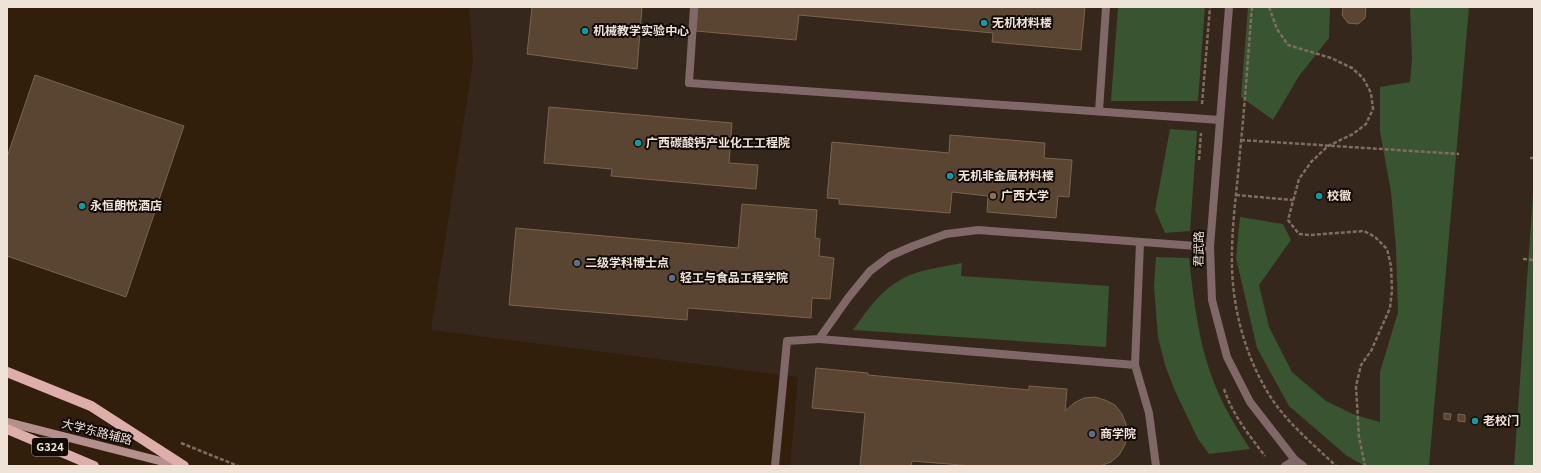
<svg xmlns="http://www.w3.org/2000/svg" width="1541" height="473" viewBox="0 0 1541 473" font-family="Georgia,'Noto Sans SC',serif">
<rect width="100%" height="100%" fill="#311e0b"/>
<path fill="#35271b" d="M 469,7 L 1534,7 L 1534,466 L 790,466 L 798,377 L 431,330 L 473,61 Z"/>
<path fill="#395431" d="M 1118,7 L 1205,7 L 1198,101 L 1111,101 Z
M 1248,7 L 1330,7 L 1329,38 L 1299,76 L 1273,120 L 1241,97 Z
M 1410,7 L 1469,7 L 1429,466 L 1365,466 L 1347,456 L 1289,406 L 1257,348 L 1236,258 L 1240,217 L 1283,224 L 1291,240 L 1259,285 L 1269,327 L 1292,372 L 1326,401 L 1355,415 L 1380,422 L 1380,372 L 1398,312 L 1396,249 L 1391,192 L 1380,131 L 1380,87 L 1410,82 L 1412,59 Z
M 1170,129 L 1197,131 L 1190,231 L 1165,233 L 1155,210 Z
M 1534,180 L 1534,466 L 1514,466 Z
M 1156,257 L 1189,258 C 1194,303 1199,348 1217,390 C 1226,411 1238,430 1250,449 L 1209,454 L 1198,439 L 1175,391 L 1165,365 L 1158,337 L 1154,286 Z
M 962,263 L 961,276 L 1109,286 L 1106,347 L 853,330 C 867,310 881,290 902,279 C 920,269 943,267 962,263 Z"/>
<path fill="#594531" stroke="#7a644f" d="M 532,7 L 642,7 L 637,69 L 527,54 Z
M 698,7 L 1085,7 L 1081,50 L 992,42 L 993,33 L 799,15 L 796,40 L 696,31 Z
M 1343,7 L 1364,7 L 1366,9 L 1365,18 L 1358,24 L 1348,23 L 1342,15 Z
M 35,75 L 184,126 L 126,297 L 7,256 L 7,157 Z
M 549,107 L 732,123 L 729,163 L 758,165 L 756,189 L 611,176 L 612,169 L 544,163 Z
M 950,135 L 1045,143 L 1044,158 L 1072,160 L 1069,197 L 1058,196 L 1056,218 L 987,212 L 988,196 L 952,192 L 950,213 L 839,204 L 839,199 L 827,198 L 832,142 L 949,153 Z
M 742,204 L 817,210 L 815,238 L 820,239 L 819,256 L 834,258 L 830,299 L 812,298 L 811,318 L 688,308 L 687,320 L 509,305 L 516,228 L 738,248 Z
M 816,368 L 868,373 L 868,375 L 1029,390 L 1029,386 L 1067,389 L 1065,411 L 1074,403 L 1084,398 L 1095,397 L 1105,400 L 1115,405 L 1122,414 L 1126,424 L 1127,434 L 1125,445 L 1119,455 L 1111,462 L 1100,466 L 973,466 L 912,461 L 911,466 L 860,466 L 865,413 L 812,408 Z
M 1444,413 L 1451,414 L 1450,420 L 1444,419 Z
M 1458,414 L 1465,415 L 1465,422 L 1458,421 Z
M 1488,418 L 1495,419 L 1494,425 L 1487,425 Z
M 1502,420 L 1508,421 L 1508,427 L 1501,426 Z"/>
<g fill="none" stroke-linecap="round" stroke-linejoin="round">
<path stroke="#7f6e5f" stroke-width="2.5" stroke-dasharray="4 2" stroke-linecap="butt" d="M 1252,7 C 1248,55 1245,104 1240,152 C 1237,190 1231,228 1232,267 C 1233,311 1246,358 1270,396 C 1287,423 1313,444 1336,466
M 1269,7 L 1277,29 L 1288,45 L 1331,58 L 1352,68 L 1363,78 L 1371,93 L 1373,109 L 1366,124 L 1353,134 L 1328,146 L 1311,162 L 1299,179 L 1288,220 L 1299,234 L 1310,235 L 1364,231 L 1375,237 L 1387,249 L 1391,266 L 1392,290 L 1390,308 L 1371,351 L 1361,365 L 1356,386 L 1359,437 L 1365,466
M 1202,104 L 1210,7
M 1241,140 L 1459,154
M 1530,158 L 1534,158
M 1199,160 L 1201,133
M 1236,195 L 1293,200
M 1523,259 L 1534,260
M 1224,389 C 1232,414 1249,435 1265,456
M 181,443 L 238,466"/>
<path stroke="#7f6867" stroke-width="8" d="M 689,83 L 694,7
M 1099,111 L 1106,7
M 1140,243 L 1135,365 L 1149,413 L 1156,466
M 819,339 L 1135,365
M 1285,466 L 1295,460"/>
<path stroke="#7f6867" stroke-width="8" d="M 1229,7 L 1210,247 L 1212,300 L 1227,357 L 1250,402 L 1295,460 L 1303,466
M 689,83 L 1220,120
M 775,466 L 787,341 L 819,339 L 848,298 L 870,271 L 890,256 L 913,246 L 946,234 L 978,230 L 1210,247"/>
<path stroke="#b4908d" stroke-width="8" d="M 7,422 L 180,466"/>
<path stroke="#ddaeab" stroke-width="10" d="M 7,372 L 91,406 L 184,466
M 7,429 L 94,466"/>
</g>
<g fill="#0f9aa8" stroke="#120a04" stroke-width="1.5">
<circle cx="984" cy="23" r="4"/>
<circle cx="585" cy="31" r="4"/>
<circle cx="638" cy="143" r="4"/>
<circle cx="950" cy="176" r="4"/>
<circle cx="1319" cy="196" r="4"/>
<circle cx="82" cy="206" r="4"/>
<circle cx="1475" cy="421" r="4"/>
</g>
<circle fill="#8d6e63" stroke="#120a04" stroke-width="1.5" cx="993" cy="196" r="4"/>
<g fill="#5c6f8a" stroke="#120a04" stroke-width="1.5">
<circle cx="577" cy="263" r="4"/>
<circle cx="672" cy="278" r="4"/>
<circle cx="1092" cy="434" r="4"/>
</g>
<g text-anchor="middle" stroke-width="4" stroke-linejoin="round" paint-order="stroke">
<rect fill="#120a04" stroke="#ada198" stroke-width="1" x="32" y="438" width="36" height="18" rx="3"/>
<g font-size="11" font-weight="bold" fill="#efe2d7">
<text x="50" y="451">G324</text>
</g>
<g font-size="12" font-weight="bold" fill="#efe2d7" stroke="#120a04" text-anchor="start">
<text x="992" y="27">无机材料楼</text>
<text x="593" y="35">机械教学实验中心</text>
<text x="646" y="147">广西碳酸钙产业化工工程院</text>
<text x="958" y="180">无机非金属材料楼</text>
<text x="1001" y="200">广西大学</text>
<text x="1327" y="200">校徽</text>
<text x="90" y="210">永恒朗悦酒店</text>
<text x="585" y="267">二级学科博士点</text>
<text x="680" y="282">轻工与食品工程学院</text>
<text x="1483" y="425">老校门</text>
<text x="1100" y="438">商学院</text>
</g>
<g font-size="12" fill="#efe2d7" stroke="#120a04">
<text transform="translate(1199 249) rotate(-89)" y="4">君武路</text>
<text transform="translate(97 432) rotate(14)" y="4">大学东路辅路</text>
</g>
</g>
<rect width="1541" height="473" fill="none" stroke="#efe2d7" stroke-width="16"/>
</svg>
